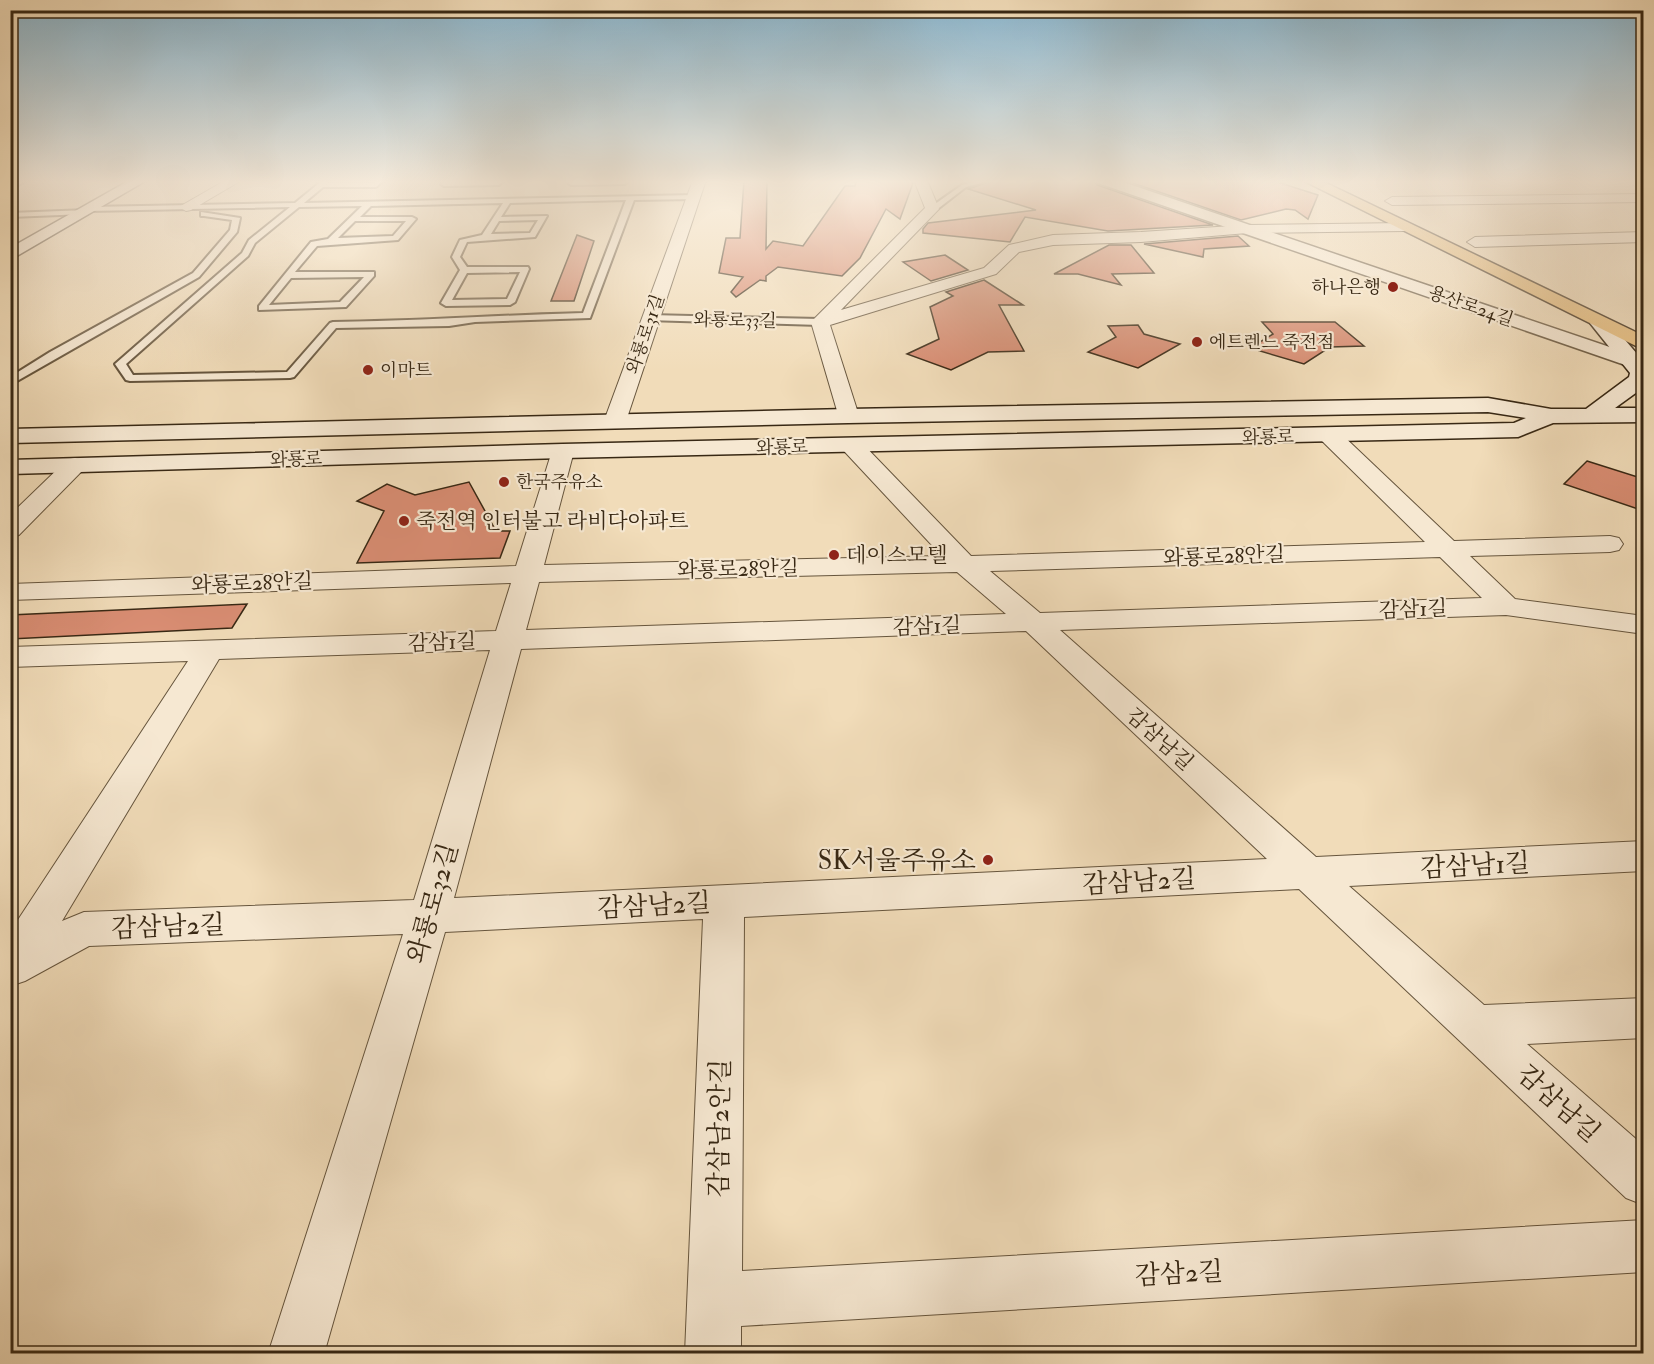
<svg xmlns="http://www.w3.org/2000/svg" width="1654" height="1364" viewBox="0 0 1654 1364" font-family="'IM FELL Double Pica','Noto Serif KR',serif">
<rect width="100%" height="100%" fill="#f1dcb9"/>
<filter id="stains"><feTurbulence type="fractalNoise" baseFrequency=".00333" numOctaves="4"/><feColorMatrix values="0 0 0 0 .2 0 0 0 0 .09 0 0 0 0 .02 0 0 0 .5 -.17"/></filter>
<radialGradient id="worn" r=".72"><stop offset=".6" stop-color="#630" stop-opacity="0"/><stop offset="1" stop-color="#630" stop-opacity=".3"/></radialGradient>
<path fill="#d98d73" stroke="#382814" stroke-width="1.5" d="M 744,180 L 767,180 L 766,249 L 773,241 L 803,246 L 845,186 L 855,186 L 856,180 L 912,180 L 913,183 L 900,219 L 886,209 L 860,258 L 842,276 L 778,267 L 766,276 L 766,281 L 760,280 L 736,297 L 731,292 L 743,277 L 719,273 L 726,238 L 740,238 Z
M 994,180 L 1094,180 L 1097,185 L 1213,225 L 1108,231 L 1025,217 L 1010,242 L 923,233 L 923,229 L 928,223 L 1036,210 L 968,189 Z
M 1124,180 L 1271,180 L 1318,195 L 1308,219 L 1295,210 L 1286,209 L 1241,220 Z
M 577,235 L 594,241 L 574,301 L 551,301 Z
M 1238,236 L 1249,246 L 1204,249 L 1203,257 L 1144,244 Z
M 1109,245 L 1131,245 L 1154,273 L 1112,274 L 1121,285 L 1078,274 L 1054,274 Z
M 945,255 L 968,270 L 931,281 L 903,262 Z
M 984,280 L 1023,305 L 999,305 L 1024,351 L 988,352 L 951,370 L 907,354 L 939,339 L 930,307 L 953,296 L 946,292 Z
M 1262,322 L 1335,322 L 1364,346 L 1330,347 L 1304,364 L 1250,348 L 1273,334 Z
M 1138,325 L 1144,334 L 1180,344 L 1138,368 L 1088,352 L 1116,337 L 1108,326 Z
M 1587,461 L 1644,479 L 1644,511 L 1564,484 Z
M 469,482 L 496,531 L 510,531 L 500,558 L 357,563 L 384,511 L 357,501 L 387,484 L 415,495 Z
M 247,604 L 232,628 L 10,639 L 10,615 Z"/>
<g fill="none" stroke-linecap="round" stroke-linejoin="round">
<defs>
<path id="service" d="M 19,180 L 28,180 L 10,189 L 10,184 Z
M 323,180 L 330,180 L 328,183 L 374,183 L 377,180 L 384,180 L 376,187 L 323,187 L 304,203 L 694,195 L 698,197 L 694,199 L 634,200 L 590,318 L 475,322 L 449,326 L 336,328 L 294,377 L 290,378 L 130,381 L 126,380 L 115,364 L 242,253 L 249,240 L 290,207 L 88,211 L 85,214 L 10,217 L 10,213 L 87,210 L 90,207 L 295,203 ZM 626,200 L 583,313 C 500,315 417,321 333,322 L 330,323 L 287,372 L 133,375 L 126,364 L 248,256 L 255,243 L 299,207 L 362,206 L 328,239 L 311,242 L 259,306 L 259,310 L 346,307 L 374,276 L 374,272 L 295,272 L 317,246 L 398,240 L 416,219 L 412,217 L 360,217 L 371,206 L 503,203 L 482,235 L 460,240 L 452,257 L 460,270 L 441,303 L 446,306 L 510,305 L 515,302 L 529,269 L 528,267 L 467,267 L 460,257 L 467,242 L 535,237 L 547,216 L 501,217 L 510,203 ZM 538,220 L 530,233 L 491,234 L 499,221 ZM 355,221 L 406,221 L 393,236 L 338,238 ZM 520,272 L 507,299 L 452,300 L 467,273 ZM 364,277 L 340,302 L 269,305 L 291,278 Z
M 504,180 L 499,185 L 444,186 L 441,184 L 444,182 Z
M 629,180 L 625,184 L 571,185 L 568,183 L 571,181 Z
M 980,180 L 992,180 L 966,187 L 935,211 L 928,209 L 962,185 Z
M 201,212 L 240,218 L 237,232 L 199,277 L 10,385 L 10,377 L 50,352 L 193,273 L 230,230 L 232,220 L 204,216 L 201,216 Z
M 650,315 L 820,319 L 825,322 L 820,325 L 647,320 L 647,316 Z"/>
<path id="minor" d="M 226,180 L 242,180 L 191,210 L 186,211 L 179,207 Z
M 693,180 L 706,180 L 626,421 L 623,426 L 615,428 L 607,426 L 604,421 Z
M 914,180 L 927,180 L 939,209 L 841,310 L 984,268 L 1009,245 L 1053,235 L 1141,232 L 1247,225 L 1405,223 L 1412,227 L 1405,231 L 1247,233 L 1141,242 L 1053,245 L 1019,252 L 996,274 L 830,325 L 859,416 L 856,421 L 848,423 L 840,421 L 811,322 L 925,208 Z
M 1644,194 L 1644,202 L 1392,205 L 1385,201 L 1392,197 Z
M 1644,232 L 1644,242 L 1475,247 L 1467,242 L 1475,237 Z
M 1329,428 L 1337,430 L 1454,541 L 1610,536 L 1619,538 L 1623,544 L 1619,550 L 1610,552 L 1470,556 L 1515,599 L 1644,616 L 1644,634 L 1506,615 L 1060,630 L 1316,857 L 1644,841 L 1644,871 L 1349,886 L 1484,1005 L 1644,998 L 1644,1038 L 1527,1044 L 1644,1146 L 1644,1205 L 1626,1198 L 1299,889 L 744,917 L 742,1271 L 1644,1220 L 1644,1272 L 741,1326 L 741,1354 L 685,1354 L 703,919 L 445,932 L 324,1354 L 268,1354 L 403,934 L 89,946 L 25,981 L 10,986 L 10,932 L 188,661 L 10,667 L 10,647 L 496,631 L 511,583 L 10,600 L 10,584 L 516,566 L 552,451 L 555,446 L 563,444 L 571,446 L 574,451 L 544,565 L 942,556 L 844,451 L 841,446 L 844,441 L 852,439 L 860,441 L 971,556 L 1425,542 L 1321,440 L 1318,435 L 1321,430 ZM 1440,557 L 1482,598 L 1040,613 L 990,571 ZM 957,572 L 1006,614 L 526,630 L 539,582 ZM 1026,631 L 1267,859 L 454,898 L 521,649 ZM 490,650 L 414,900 L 84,912 L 62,921 L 219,659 Z
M 75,458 L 83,460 L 87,465 L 83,470 L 19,535 L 10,538 L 10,515 L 67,460 Z"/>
<path id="tertiary" d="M 1096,180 L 1117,180 L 1642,358 L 1644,365 L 1635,368 L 1628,366 L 1098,183 Z"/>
<path id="secondary" d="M 130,180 L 147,180 L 10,260 L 10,248 Z
M 1600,317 L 1607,319 L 1644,362 L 1644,387 L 1615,408 L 1644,408 L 1644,422 L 1553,423 L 1518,437 L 563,458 L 10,474 L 10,460 L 563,444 L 1514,423 L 1526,418 L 1488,412 L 848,423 L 10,443 L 10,429 L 848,409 L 1488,398 L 1551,409 L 1586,409 L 1629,377 L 1630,373 L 1590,323 L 1593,319 Z"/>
<path id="primary" d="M 1302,180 L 1320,180 L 1644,336 L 1644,350 Z"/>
</defs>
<use href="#service" stroke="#66553d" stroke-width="4"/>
<use href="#minor" stroke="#66553d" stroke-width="2"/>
<use href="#tertiary" stroke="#66553d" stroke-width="3"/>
<use href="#secondary" stroke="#382814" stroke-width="3"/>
<use href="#primary" stroke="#382814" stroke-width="3"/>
<use href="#service" fill="#f6e8d2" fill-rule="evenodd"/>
<use href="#minor" fill="#f6e8d2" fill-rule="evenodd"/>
<use href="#tertiary" fill="#f6e8d2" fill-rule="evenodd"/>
<use href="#secondary" fill="#f6e8d2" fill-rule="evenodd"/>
<use href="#primary" fill="#e8be7c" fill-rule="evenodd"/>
</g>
<linearGradient id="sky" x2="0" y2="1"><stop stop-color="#89b7d1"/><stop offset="0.49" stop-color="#f9efe0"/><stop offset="1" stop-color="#f9efe0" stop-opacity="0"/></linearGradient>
<rect width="1654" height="371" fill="url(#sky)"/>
<g fill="#8f2418" stroke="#f6e8d2" stroke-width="2">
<circle cx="1393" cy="287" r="6"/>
<circle cx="1197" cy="342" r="6"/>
<circle cx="368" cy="370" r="6"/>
<circle cx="504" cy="482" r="6"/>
<circle cx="404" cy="521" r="6"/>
<circle cx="834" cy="555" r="6"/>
<circle cx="988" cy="860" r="6"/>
</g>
<g text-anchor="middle" stroke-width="4.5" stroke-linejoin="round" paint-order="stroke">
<g font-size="18" fill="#382814" stroke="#f6e8d2" text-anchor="start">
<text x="1381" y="293" text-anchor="end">하나은행</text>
<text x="1209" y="348">에트렌느 죽전점</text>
<text x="380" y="376">이마트</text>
<text x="516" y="488">한국주유소</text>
</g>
<g font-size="18" fill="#382814" stroke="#f6e8d2">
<text transform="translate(1471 306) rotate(19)" y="6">용산로24길</text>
<text transform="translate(735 320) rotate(1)" y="6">와룡로33길</text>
<text transform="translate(645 334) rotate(-71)" y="6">와룡로31길</text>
<text transform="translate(1268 437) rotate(-1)" y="6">와룡로</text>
<text transform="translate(782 447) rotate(-1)" y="6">와룡로</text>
<text transform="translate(296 459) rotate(-2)" y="6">와룡로</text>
</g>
<g font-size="21" fill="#382814" stroke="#f6e8d2" text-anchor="start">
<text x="416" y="528">죽전역 인터불고 라비다아파트</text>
<text x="846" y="562">데이스모텔</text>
</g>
<g font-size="21" fill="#382814" stroke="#f6e8d2">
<text transform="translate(1224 556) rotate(-2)" y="7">와룡로28안길</text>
<text transform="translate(738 569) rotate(-1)" y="7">와룡로28안길</text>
<text transform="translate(252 583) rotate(-2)" y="7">와룡로28안길</text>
<text transform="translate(1413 609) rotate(-2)" y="7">감삼1길</text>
<text transform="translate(927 626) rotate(-2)" y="7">감삼1길</text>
<text transform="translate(442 642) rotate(-2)" y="7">감삼1길</text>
<text transform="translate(1160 739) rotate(42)" y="7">감삼남길</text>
</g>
<g font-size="26" fill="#382814" stroke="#f6e8d2" text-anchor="end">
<text x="976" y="869">SK서울주유소</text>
</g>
<g font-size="26" fill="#382814" stroke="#f6e8d2">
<text transform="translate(1475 865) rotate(-3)" y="9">감삼남1길</text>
<text transform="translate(1139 881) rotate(-3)" y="9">감삼남2길</text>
<text transform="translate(432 903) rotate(-74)" y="9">와룡로32길</text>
<text transform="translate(654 905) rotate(-3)" y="9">감삼남2길</text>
<text transform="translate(168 926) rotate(-2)" y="9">감삼남2길</text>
<text transform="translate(1559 1103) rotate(42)" y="9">감삼남길</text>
<text transform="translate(719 1128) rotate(-89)" y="9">감삼남2안길</text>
<text transform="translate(1179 1273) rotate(-3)" y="9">감삼2길</text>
</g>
</g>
<rect width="1654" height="1364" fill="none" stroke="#f1dcb9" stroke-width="36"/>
<rect x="12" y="12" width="1630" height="1340" fill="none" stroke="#382814" stroke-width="3"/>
<rect x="18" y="18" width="1618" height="1328" fill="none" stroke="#382814" stroke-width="1.5"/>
<rect width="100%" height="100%" filter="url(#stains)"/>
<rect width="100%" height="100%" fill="url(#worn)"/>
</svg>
